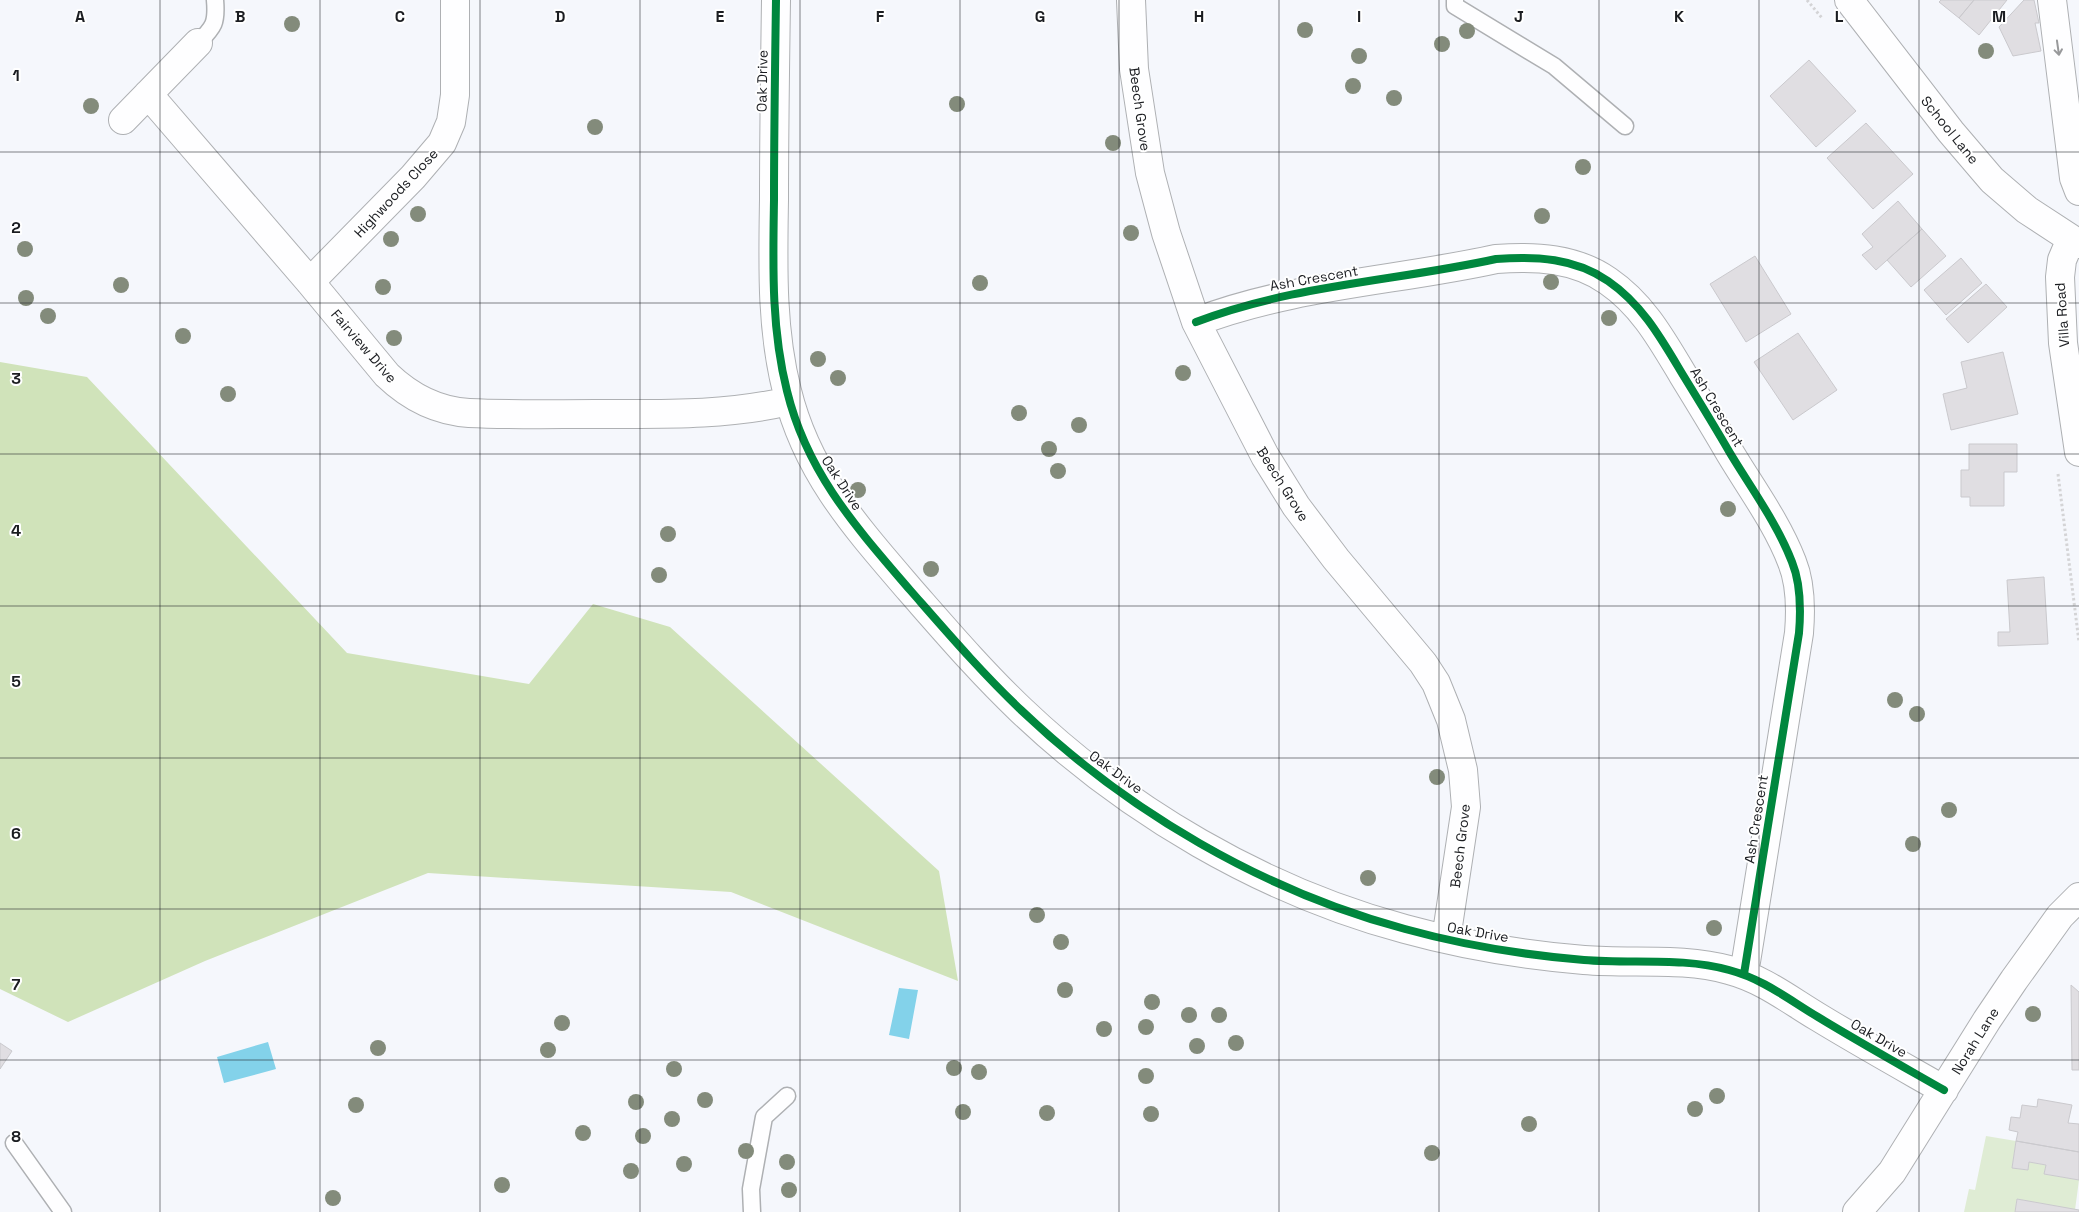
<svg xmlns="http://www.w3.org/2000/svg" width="2079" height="1212" viewBox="0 0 2079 1212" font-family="'Space Grotesk',sans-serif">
<rect width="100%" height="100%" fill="#f5f7fc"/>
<path fill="#dfecd4" d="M 1986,1136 L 2016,1141 L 2012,1168 L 2028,1170 L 2029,1162 L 2046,1165 L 2044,1174 L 2079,1180 L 2075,1210 L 2017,1199 L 2015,1212 L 1964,1212 L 1969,1189 L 1975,1190 Z"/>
<path fill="#d0e3ba" d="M 0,362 L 87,377 L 347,653 L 529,684 L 593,604 L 670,627 L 939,871 L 958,981 L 731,892 L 428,873 L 205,961 L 68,1022 L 0,989 Z"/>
<path fill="#83d2ea" d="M 899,988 L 918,990 L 909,1039 L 889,1035 Z
M 268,1042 L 276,1069 L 224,1083 L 217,1057 Z"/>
<path fill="#e0dee2" stroke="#cac9cd" d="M 1941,0 L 1974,0 L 1959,18 L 1939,2 Z
M 1974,0 L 2007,0 L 1979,35 L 1959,18 Z
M 2024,0 L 2034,0 L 2039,23 L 2035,23 L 2041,51 L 2013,56 L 1999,27 Z
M 1809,60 L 1856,111 L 1816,147 L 1770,96 Z
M 1866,123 L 1913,174 L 1873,209 L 1827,158 Z
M 1898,201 L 1922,229 L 1876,270 L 1862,255 L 1873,247 L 1862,234 Z
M 1922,229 L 1946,256 L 1911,287 L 1887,260 Z
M 1755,256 L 1791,314 L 1746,342 L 1710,284 Z
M 1961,258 L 1982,283 L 1946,315 L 1924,290 Z
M 1986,284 L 2007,307 L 1968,343 L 1946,319 Z
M 1798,333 L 1837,390 L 1793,420 L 1754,362 Z
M 2003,352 L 2018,414 L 1951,430 L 1943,394 L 1967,388 L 1961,362 Z
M 1969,444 L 2017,444 L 2017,472 L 2004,472 L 2004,506 L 1970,506 L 1970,497 L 1961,497 L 1961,470 L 1969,470 Z
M 2044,577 L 2048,644 L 1998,646 L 1998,632 L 2010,632 L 2007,580 Z
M 2071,985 L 2079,992 L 2079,1070 L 2072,1070 Z
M 0,1043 L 12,1051 L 0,1069 Z
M 2038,1099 L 2072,1105 L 2068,1123 L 2079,1124 L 2079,1152 L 2016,1141 L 2018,1132 L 2009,1130 L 2011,1117 L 2020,1118 L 2022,1105 L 2037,1107 Z
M 2016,1141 L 2079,1152 L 2079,1180 L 2044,1174 L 2046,1165 L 2029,1162 L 2028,1170 L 2012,1168 Z
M 2017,1199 L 2079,1210 L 2079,1212 L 2015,1212 Z"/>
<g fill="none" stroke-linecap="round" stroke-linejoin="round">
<defs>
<path id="lane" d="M 1455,0 L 1455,6 L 1554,66 L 1625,126
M 198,43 C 214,27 217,23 215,0
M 14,1143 L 63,1212
M 752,1212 L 751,1189 L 764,1117 L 787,1096"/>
<path id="street" d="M 776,0 C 775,67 774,134 774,200 C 773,264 771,328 787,391 C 807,473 856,527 910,590 C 946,631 981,672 1021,710 C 1127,811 1263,891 1405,929 C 1463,945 1524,955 1584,960 C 1632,964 1683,957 1729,970 C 1763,979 1788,999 1818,1017 C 1859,1042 1902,1066 1944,1090
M 1131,0 L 1134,69 L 1150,173 L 1166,233 L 1196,322 L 1265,456 L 1296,506 L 1336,559 L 1423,663 L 1436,683 L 1451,720 L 1463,770 L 1466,807 L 1446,939
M 148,94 L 310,282 L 387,375 C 410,397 437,411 469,413 C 511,415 553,414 595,414 C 660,414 726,416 789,401
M 123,120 L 198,43
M 310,282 L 413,177 L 442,143 L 451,122 L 455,95 L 455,0
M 1196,322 C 1292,285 1396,281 1496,259 C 1536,256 1575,258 1608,281 C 1643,305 1662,340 1683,375 C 1699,401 1715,427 1730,453 C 1751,488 1777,523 1792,562 C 1801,584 1801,609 1799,633 L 1744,974
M 1857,1212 L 1892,1172 L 1987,1020 L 2014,980 L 2060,916 L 2079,897"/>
<path id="secondary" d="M 1849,0 L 1951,132 L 1992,180 L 2027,210 L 2079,244
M 2052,0 L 2074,178 L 2079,191
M 2071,239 L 2062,260 L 2060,277 L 2063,343 L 2079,452"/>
</defs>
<use href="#lane" stroke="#aeb0b3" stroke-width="19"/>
<use href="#street" stroke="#aeb0b3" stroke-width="30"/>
<use href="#secondary" stroke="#aeb0b3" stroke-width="30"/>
<path stroke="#d4d4d6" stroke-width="3" stroke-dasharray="2.5 2.5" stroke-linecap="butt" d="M 1807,0 L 1822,18
M 2058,474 L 2079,642"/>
<use href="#lane" stroke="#fefeff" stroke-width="16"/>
<use href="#street" stroke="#fefeff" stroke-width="28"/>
<use href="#secondary" stroke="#fefeff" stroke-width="28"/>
<defs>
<path id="cycleway" d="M 776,0 C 775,67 774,134 774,200 C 773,264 771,328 787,391 C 807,473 856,527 910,590 C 946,631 981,672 1021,710 C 1127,811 1263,891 1405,929 C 1463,945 1524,955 1584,960 C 1632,964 1683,957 1729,970 C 1763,979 1788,999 1818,1017 C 1859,1042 1902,1066 1944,1090
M 1196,322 C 1292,285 1396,281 1496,259 C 1536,256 1575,258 1608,281 C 1643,305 1662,340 1683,375 C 1699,401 1715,427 1730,453 C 1751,488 1777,523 1792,562 C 1801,584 1801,609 1799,633 L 1744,974"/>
</defs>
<use href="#cycleway" stroke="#fff" stroke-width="11"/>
<use href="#cycleway" stroke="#00873e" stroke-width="8"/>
</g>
<g fill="#838b7b">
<circle cx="292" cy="24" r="8"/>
<circle cx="1305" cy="30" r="8"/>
<circle cx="1467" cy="31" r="8"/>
<circle cx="1442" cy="44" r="8"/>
<circle cx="1986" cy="51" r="8"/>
<circle cx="1359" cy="56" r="8"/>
<circle cx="1353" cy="86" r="8"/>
<circle cx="1394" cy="98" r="8"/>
<circle cx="957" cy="104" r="8"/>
<circle cx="91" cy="106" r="8"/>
<circle cx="595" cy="127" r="8"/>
<circle cx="1113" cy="143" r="8"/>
<circle cx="1583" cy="167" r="8"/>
<circle cx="418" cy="214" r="8"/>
<circle cx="1542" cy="216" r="8"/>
<circle cx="1131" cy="233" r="8"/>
<circle cx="391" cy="239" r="8"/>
<circle cx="25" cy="249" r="8"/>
<circle cx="1551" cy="282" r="8"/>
<circle cx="980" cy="283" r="8"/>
<circle cx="121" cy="285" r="8"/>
<circle cx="383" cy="287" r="8"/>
<circle cx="26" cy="298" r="8"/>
<circle cx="48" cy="316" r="8"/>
<circle cx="1609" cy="318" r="8"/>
<circle cx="183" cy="336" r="8"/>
<circle cx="394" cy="338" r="8"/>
<circle cx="818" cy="359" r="8"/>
<circle cx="1183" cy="373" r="8"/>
<circle cx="838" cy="378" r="8"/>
<circle cx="228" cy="394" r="8"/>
<circle cx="1019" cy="413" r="8"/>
<circle cx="1079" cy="425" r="8"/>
<circle cx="1049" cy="449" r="8"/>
<circle cx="1058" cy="471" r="8"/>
<circle cx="858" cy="490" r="8"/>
<circle cx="1728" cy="509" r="8"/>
<circle cx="668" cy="534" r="8"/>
<circle cx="931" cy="569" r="8"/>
<circle cx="659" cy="575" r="8"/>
<circle cx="1895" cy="700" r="8"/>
<circle cx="1917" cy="714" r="8"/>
<circle cx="1437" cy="777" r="8"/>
<circle cx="1949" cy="810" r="8"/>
<circle cx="1913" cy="844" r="8"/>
<circle cx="1368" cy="878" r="8"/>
<circle cx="1037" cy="915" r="8"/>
<circle cx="1714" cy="928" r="8"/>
<circle cx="1061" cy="942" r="8"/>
<circle cx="1065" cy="990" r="8"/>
<circle cx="1152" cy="1002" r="8"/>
<circle cx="2033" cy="1014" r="8"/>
<circle cx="1189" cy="1015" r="8"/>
<circle cx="1219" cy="1015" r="8"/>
<circle cx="562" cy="1023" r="8"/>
<circle cx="1146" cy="1027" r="8"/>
<circle cx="1104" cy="1029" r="8"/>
<circle cx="1236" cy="1043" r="8"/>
<circle cx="1197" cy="1046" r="8"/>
<circle cx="378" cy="1048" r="8"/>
<circle cx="548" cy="1050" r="8"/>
<circle cx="954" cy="1068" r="8"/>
<circle cx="674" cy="1069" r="8"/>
<circle cx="979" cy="1072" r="8"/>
<circle cx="1146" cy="1076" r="8"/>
<circle cx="1717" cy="1096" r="8"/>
<circle cx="705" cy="1100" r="8"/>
<circle cx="636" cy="1102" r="8"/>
<circle cx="356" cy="1105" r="8"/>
<circle cx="1695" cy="1109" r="8"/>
<circle cx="963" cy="1112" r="8"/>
<circle cx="1047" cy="1113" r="8"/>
<circle cx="1151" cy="1114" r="8"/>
<circle cx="672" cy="1119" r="8"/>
<circle cx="1529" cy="1124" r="8"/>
<circle cx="583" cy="1133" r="8"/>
<circle cx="643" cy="1136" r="8"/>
<circle cx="746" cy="1151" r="8"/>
<circle cx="1432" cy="1153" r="8"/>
<circle cx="787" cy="1162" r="8"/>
<circle cx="684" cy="1164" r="8"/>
<circle cx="631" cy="1171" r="8"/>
<circle cx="502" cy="1185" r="8"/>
<circle cx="789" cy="1190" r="8"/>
<circle cx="333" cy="1198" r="8"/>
</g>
<defs><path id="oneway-shaft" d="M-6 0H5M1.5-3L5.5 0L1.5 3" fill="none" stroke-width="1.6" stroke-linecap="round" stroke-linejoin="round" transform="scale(1.25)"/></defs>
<use stroke="#98999b" href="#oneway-shaft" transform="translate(2058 48) rotate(82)"/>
<path fill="none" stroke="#1b1d21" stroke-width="1" stroke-opacity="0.55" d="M 160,0 L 160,1212M 320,0 L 320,1212M 480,0 L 480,1212M 640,0 L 640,1212M 800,0 L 800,1212M 960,0 L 960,1212M 1119,0 L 1119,1212M 1279,0 L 1279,1212M 1439,0 L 1439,1212M 1599,0 L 1599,1212M 1759,0 L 1759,1212M 1919,0 L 1919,1212M 0,152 L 2079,152M 0,303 L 2079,303M 0,454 L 2079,454M 0,606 L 2079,606M 0,758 L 2079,758M 0,909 L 2079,909M 0,1060 L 2079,1060"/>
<g text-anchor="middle" stroke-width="4" stroke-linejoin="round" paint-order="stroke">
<g font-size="14" fill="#1b1d21" stroke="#fff">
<text transform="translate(762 81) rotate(-89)" y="5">Oak Drive</text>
<text transform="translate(1140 109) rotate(82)" y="5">Beech Grove</text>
<text transform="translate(1950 130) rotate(51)" y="5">School Lane</text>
<text transform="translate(396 193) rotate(-47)" y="5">Highwoods Close</text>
<text transform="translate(1314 278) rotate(-10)" y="5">Ash Crescent</text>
<text transform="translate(2062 315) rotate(-94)" y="5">Villa Road</text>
<text transform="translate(364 346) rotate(49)" y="5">Fairview Drive</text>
<text transform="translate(1717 407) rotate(59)" y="5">Ash Crescent</text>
<text transform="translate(842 483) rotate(57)" y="5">Oak Drive</text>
<text transform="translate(1283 484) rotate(58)" y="5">Beech Grove</text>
<text transform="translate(1116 772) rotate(36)" y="5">Oak Drive</text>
<text transform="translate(1756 819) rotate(-81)" y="5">Ash Crescent</text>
<text transform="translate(1460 846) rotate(-83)" y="5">Beech Grove</text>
<text transform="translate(1478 932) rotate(10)" y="5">Oak Drive</text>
<text transform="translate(1879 1038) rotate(30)" y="5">Oak Drive</text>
<text transform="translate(1975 1041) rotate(-58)" y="5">Norah Lane</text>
</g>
</g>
<g font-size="16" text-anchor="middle" font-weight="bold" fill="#1b1d21" stroke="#fff" stroke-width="4" stroke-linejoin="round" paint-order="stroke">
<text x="80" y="22">A</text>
<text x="240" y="22">B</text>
<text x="400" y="22">C</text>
<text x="560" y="22">D</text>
<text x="720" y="22">E</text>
<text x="880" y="22">F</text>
<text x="1040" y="22">G</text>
<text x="1199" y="22">H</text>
<text x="1359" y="22">I</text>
<text x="1519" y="22">J</text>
<text x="1679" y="22">K</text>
<text x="1839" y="22">L</text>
<text x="1999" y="22">M</text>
<text x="16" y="81">1</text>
<text x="16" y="233">2</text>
<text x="16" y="384">3</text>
<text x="16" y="536">4</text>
<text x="16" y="687">5</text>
<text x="16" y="839">6</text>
<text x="16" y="990">7</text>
<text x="16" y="1142">8</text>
</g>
</svg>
